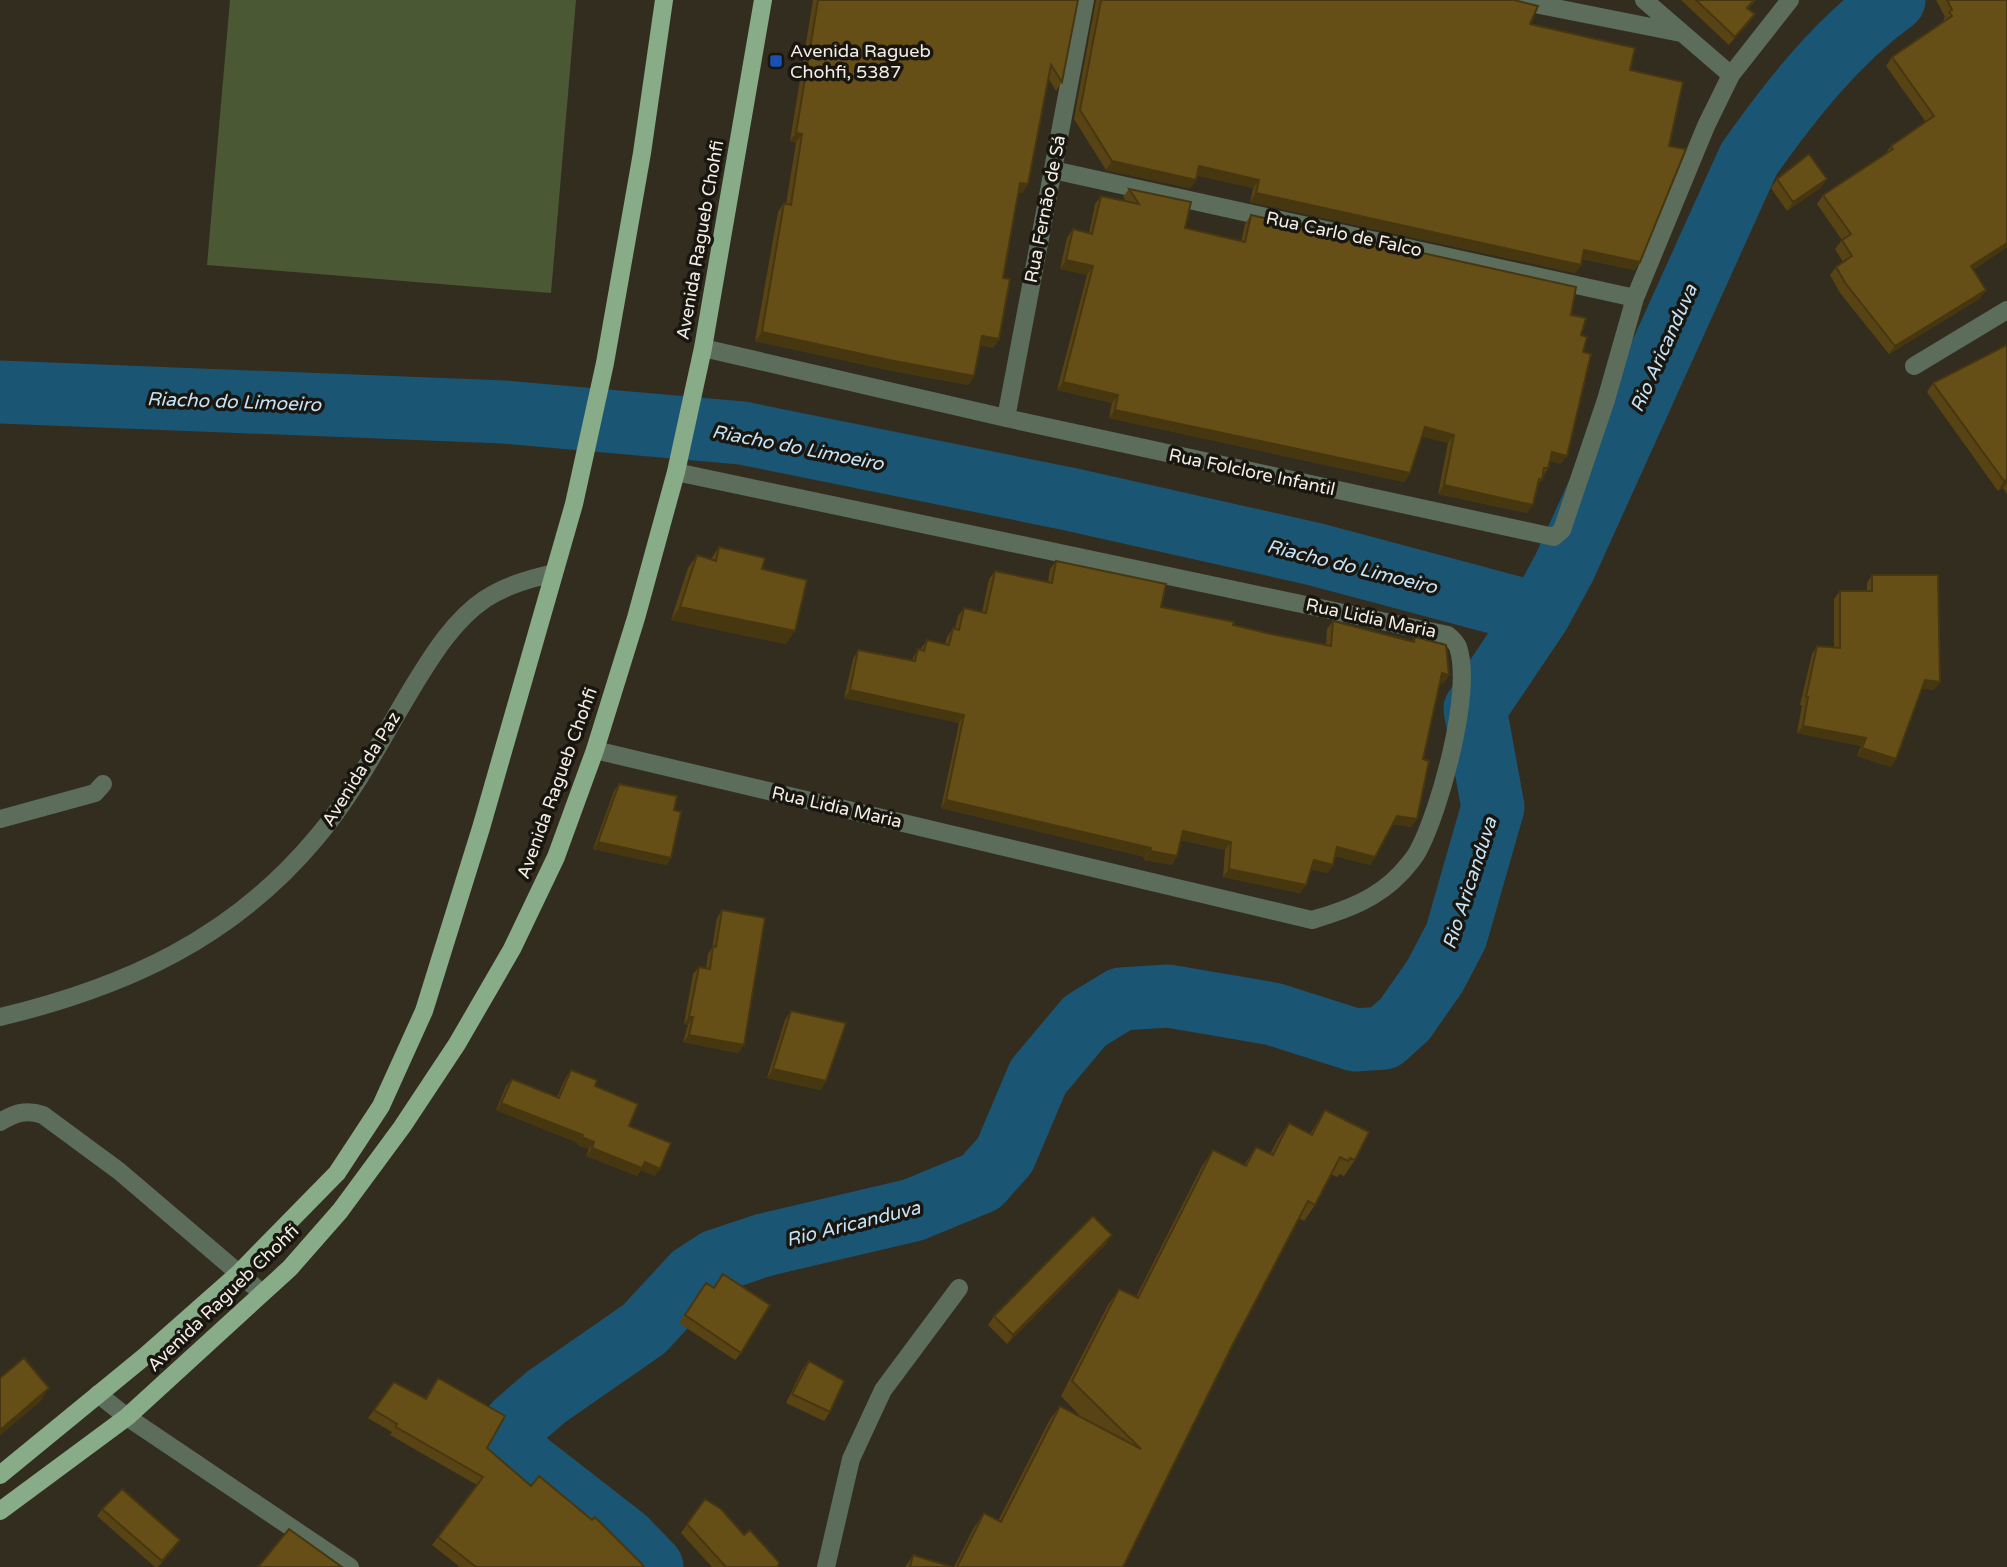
<svg xmlns="http://www.w3.org/2000/svg" width="2007" height="1567" viewBox="0 0 2007 1567" font-family="'Varela Round',sans-serif">
<rect width="100%" height="100%" fill="#332d20"/>
<path fill="#4a5834" d="M 230,0 L 576,0 L 551,293 L 207,265 Z"/>
<g fill="none" stroke-linecap="round" stroke-linejoin="round">
<path stroke="#1b5574" stroke-width="63" d="M 0,392 L 504,412 L 742,433 L 1069,499 L 1314,554 L 1539,614
M 652,1567 L 624,1538 L 516,1454 L 508,1440 L 515,1424 L 546,1397 L 644,1329 L 693,1276 L 716,1261 L 764,1245 L 913,1210 L 981,1182 L 1005,1155 L 1038,1077 L 1085,1021 L 1121,999 L 1168,996 L 1273,1014 L 1355,1040 L 1384,1038 L 1405,1019 L 1435,976 L 1456,936 L 1493,807 L 1475,709 L 1539,614 L 1564,568 L 1749,159 C 1790,101 1836,42 1894,0"/>
<path stroke="#5c6d5b" stroke-width="18" d="M 1515,0 L 1681,33
M 1644,0 L 1731,75
M 1053,170 L 1635,298
M 703,348 L 1006,418 L 1554,537 L 1562,530 L 1606,400 L 1635,298 L 1706,126 L 1731,75 L 1790,0
M 1914,366 L 2007,310
M 1006,418 L 1085,0
M 595,750 L 1312,920 C 1346,910 1377,899 1401,873 C 1407,866 1414,859 1418,851 C 1440,810 1473,691 1458,647 C 1456,642 1452,639 1448,635 L 676,472
M 0,819 L 95,793 L 103,784
M 0,1017 C 126,987 233,938 317,837 C 356,791 383,736 414,685 C 433,654 454,620 485,599 C 507,585 529,579 554,573
M 0,1122 C 15,1113 26,1109 43,1115 L 119,1171 L 262,1293
M 98,1394 L 127,1417 L 350,1567
M 826,1567 L 851,1459 L 883,1390 L 959,1288"/>
<path stroke="#88ac87" stroke-width="18" d="M 0,1475 L 144,1357 L 238,1274 L 337,1173 L 381,1106 L 424,1011 L 481,828 L 574,504 L 605,363 L 642,153 L 664,0
M 0,1511 L 127,1417 L 290,1268 L 340,1211 L 402,1127 L 457,1044 L 512,949 L 556,857 L 595,750 L 636,618 L 676,472 L 703,348 L 763,0"/>
</g>
<path fill="#584314" d="M 813,0 L 1078,0 L 1062,82 L 1056,91 L 1049,79 L 1028,184 L 1022,193 L 1019,192 L 1003,278 L 999,339 L 993,348 L 980,345 L 974,376 L 968,385 L 883,369 L 755,341 L 778,212 L 784,203 L 786,204 L 796,143 L 790,141 Z
M 1096,0 L 1514,0 L 1530,24 L 1630,70 L 1640,262 L 1634,270 L 1582,259 L 1581,265 L 1575,273 L 1250,202 L 1253,188 L 1197,175 L 1196,180 L 1190,188 L 1106,170 L 1074,119 Z
M 1681,0 L 1756,0 L 1748,9 L 1755,14 L 1729,45 Z
M 1936,0 L 2007,0 L 2007,247 L 1973,270 L 1986,290 L 1979,299 L 1889,354 L 1840,293 L 1830,275 L 1836,267 L 1843,262 L 1835,249 L 1842,240 L 1817,204 L 1823,195 L 1885,154 L 1891,146 L 1926,122 L 1886,66 L 1892,57 L 1943,22 L 1943,21 L 1945,17 Z
M 1777,179 L 1827,179 L 1820,188 L 1787,211 L 1771,188 Z
M 1129,189 L 1185,228 L 1241,242 L 1245,224 L 1251,215 L 1571,315 L 1581,335 L 1583,352 L 1561,464 L 1550,461 L 1548,468 L 1537,487 L 1527,513 L 1438,494 L 1448,443 L 1422,436 L 1410,473 L 1404,482 L 1109,418 L 1112,403 L 1057,390 L 1087,275 L 1060,269 L 1067,238 L 1073,229 L 1089,233 L 1095,204 L 1101,196 L 1126,201 L 1123,197 Z
M 2007,345 L 2007,494 L 2003,488 L 1998,491 L 1927,392 L 1933,383 Z
M 719,547 L 762,569 L 786,644 L 671,620 L 688,568 L 697,555 L 711,559 Z
M 1056,561 L 1161,607 L 1271,634 L 1326,645 L 1327,629 L 1333,621 L 1412,641 L 1415,637 L 1449,675 L 1444,683 L 1440,682 L 1423,759 L 1417,819 L 1411,827 L 1393,824 L 1375,857 L 1370,865 L 1335,856 L 1333,865 L 1327,873 L 1311,869 L 1300,893 L 1223,877 L 1225,850 L 1181,840 L 1172,865 L 1144,860 L 1145,857 L 941,808 L 959,723 L 844,698 L 853,659 L 858,650 L 912,661 L 913,658 L 918,649 L 920,650 L 927,640 L 945,644 L 947,637 L 953,628 L 955,629 L 958,616 L 964,608 L 982,612 L 989,579 L 995,571 L 1048,582 L 1050,569 Z
M 1872,575 L 1934,690 L 1922,688 L 1896,759 L 1891,767 L 1857,756 L 1861,746 L 1797,733 L 1802,705 L 1800,705 L 1812,654 L 1817,646 L 1834,648 L 1834,599 L 1840,591 L 1867,591 L 1867,583 Z
M 619,784 L 671,858 L 666,865 L 593,849 L 614,791 Z
M 722,910 L 738,1053 L 683,1042 L 688,1025 L 684,1024 L 693,974 L 699,967 L 706,968 L 708,954 L 712,948 L 717,918 Z
M 791,1011 L 826,1081 L 820,1090 L 767,1078 L 785,1020 Z
M 571,1070 L 595,1086 L 629,1126 L 655,1176 L 641,1170 L 637,1176 L 586,1156 L 589,1149 L 577,1145 L 578,1143 L 496,1110 L 506,1086 L 512,1079 L 557,1097 L 566,1077 Z
M 1325,1110 L 1355,1160 L 1344,1176 L 1340,1174 L 1337,1177 L 1331,1174 L 1315,1205 L 1304,1221 L 1299,1218 L 1232,1346 L 1123,1567 L 954,1567 L 973,1529 L 984,1513 L 998,1521 L 1049,1421 L 1060,1406 L 1082,1418 L 1061,1396 L 1108,1305 L 1119,1289 L 1136,1297 L 1202,1166 L 1213,1150 L 1244,1165 L 1256,1147 L 1270,1154 L 1278,1139 L 1289,1123 L 1310,1134 Z
M 1112,1235 L 1106,1244 L 1007,1344 L 988,1325 L 994,1316 Z
M 706,1283 L 741,1353 L 735,1360 L 679,1323 Z
M 809,1361 L 830,1412 L 824,1421 L 786,1403 L 802,1370 Z
M 438,1378 L 487,1448 L 531,1486 L 644,1567 L 460,1567 L 432,1545 L 477,1485 L 390,1435 L 392,1432 L 368,1418 L 394,1382 L 425,1398 Z
M 705,1499 L 744,1535 L 778,1567 L 712,1567 L 681,1533 Z
M 102,1509 L 175,1548 L 158,1567 L 155,1567 L 97,1516 Z
M 913,1555 L 952,1567 L 905,1567 Z"/>
<path fill="#473710" d="M 1755,14 L 1749,23 L 1729,45 L 1735,37 Z
M 796,133 L 802,134 L 796,143 L 790,141 Z
M 1112,161 L 1196,180 L 1190,188 L 1106,170 Z
M 1199,166 L 1259,180 L 1253,188 L 1193,175 Z
M 1827,179 L 1820,188 L 1787,211 L 1793,202 Z
M 1020,183 L 1028,184 L 1022,193 L 1014,192 Z
M 1256,193 L 1581,265 L 1575,273 L 1250,202 Z
M 2007,243 L 2007,247 L 1965,275 L 1971,266 Z
M 1584,250 L 1640,262 L 1634,270 L 1578,258 Z
M 1066,260 L 1093,266 L 1087,275 L 1060,269 Z
M 1986,290 L 1979,299 L 1889,354 L 1895,346 Z
M 762,332 L 974,376 L 968,385 L 883,369 L 755,341 Z
M 982,336 L 999,339 L 993,348 L 976,344 Z
M 1063,382 L 1118,395 L 1112,403 L 1057,390 Z
M 1115,410 L 1410,473 L 1404,482 L 1109,418 Z
M 1425,427 L 1454,435 L 1448,443 L 1419,436 Z
M 1552,452 L 1567,456 L 1561,464 L 1546,460 Z
M 2007,480 L 2007,483 L 2003,488 L 1998,491 L 2004,481 Z
M 1444,485 L 1533,505 L 1527,513 L 1438,494 Z
M 680,607 L 795,631 L 786,644 L 671,620 Z
M 1442,673 L 1449,675 L 1444,683 L 1436,681 Z
M 1925,680 L 1940,682 L 1934,690 L 1920,688 Z
M 850,690 L 964,715 L 959,723 L 844,698 Z
M 1803,726 L 1866,738 L 1861,746 L 1797,733 Z
M 1862,748 L 1896,759 L 1891,767 L 1857,756 Z
M 946,800 L 1151,848 L 1145,857 L 941,808 Z
M 1397,816 L 1417,819 L 1411,827 L 1391,824 Z
M 1183,831 L 1231,842 L 1225,850 L 1178,839 Z
M 598,842 L 671,858 L 666,865 L 593,849 Z
M 1337,847 L 1375,857 L 1370,865 L 1331,855 Z
M 1150,851 L 1177,856 L 1172,865 L 1144,860 Z
M 1314,860 L 1333,865 L 1327,873 L 1308,869 Z
M 1229,869 L 1306,885 L 1300,893 L 1223,877 Z
M 689,1017 L 693,1017 L 688,1025 L 684,1024 Z
M 689,1035 L 744,1045 L 738,1053 L 683,1042 Z
M 773,1069 L 826,1081 L 820,1090 L 767,1078 Z
M 501,1103 L 583,1135 L 578,1143 L 496,1110 Z
M 582,1137 L 594,1142 L 589,1149 L 577,1145 Z
M 592,1148 L 645,1162 L 660,1169 L 655,1176 L 641,1170 L 637,1176 L 586,1156 Z
M 1112,1235 L 1106,1244 L 1007,1344 L 1013,1335 Z
M 49,1388 L 40,1402 L 0,1435 L 0,1430 Z"/>
<path fill="#664e17" stroke="#473710" stroke-width="2" d="M 818,0 L 1078,0 L 1062,82 L 1051,65 L 1028,184 L 1020,183 L 1003,278 L 1010,279 L 999,339 L 982,336 L 974,376 L 889,360 L 762,332 L 784,203 L 791,205 L 802,134 L 796,133 Z
M 1101,0 L 1514,0 L 1538,6 L 1530,24 L 1635,48 L 1630,70 L 1683,82 L 1669,146 L 1686,149 L 1640,262 L 1584,250 L 1581,265 L 1256,193 L 1259,180 L 1199,166 L 1196,180 L 1112,161 L 1080,110 Z
M 1696,0 L 1754,0 L 1747,8 L 1755,14 L 1735,37 Z
M 1947,0 L 2007,0 L 2007,243 L 1971,266 L 1986,290 L 1895,346 L 1846,284 L 1836,267 L 1852,256 L 1842,240 L 1851,234 L 1823,195 L 1893,149 L 1891,146 L 1934,116 L 1892,57 L 1952,16 L 1949,12 L 1952,10 Z
M 1809,154 L 1827,179 L 1793,202 L 1777,179 Z
M 1129,189 L 1191,202 L 1185,228 L 1245,242 L 1251,215 L 1576,287 L 1571,315 L 1586,318 L 1581,335 L 1587,337 L 1583,352 L 1591,354 L 1567,456 L 1552,452 L 1548,468 L 1544,468 L 1542,480 L 1539,479 L 1533,505 L 1444,485 L 1454,435 L 1425,427 L 1410,473 L 1115,410 L 1118,395 L 1063,382 L 1093,266 L 1066,260 L 1073,229 L 1092,234 L 1101,196 L 1139,204 Z
M 2007,345 L 2007,480 L 2004,481 L 1933,383 Z
M 719,547 L 765,558 L 762,569 L 807,580 L 795,631 L 680,607 L 697,555 L 716,561 Z
M 1056,561 L 1166,584 L 1161,607 L 1234,622 L 1233,625 L 1271,634 L 1331,646 L 1333,621 L 1414,642 L 1415,637 L 1446,645 L 1449,675 L 1442,673 L 1423,759 L 1429,761 L 1417,819 L 1397,816 L 1375,857 L 1337,847 L 1333,865 L 1314,860 L 1306,885 L 1229,869 L 1231,842 L 1183,831 L 1177,856 L 1150,851 L 1151,848 L 946,800 L 964,715 L 850,690 L 858,650 L 915,661 L 918,649 L 924,651 L 927,640 L 949,645 L 953,628 L 959,630 L 964,608 L 986,613 L 995,571 L 1052,583 Z
M 1872,575 L 1938,575 L 1940,682 L 1925,680 L 1896,759 L 1862,748 L 1866,738 L 1803,726 L 1808,697 L 1806,697 L 1817,646 L 1840,648 L 1840,591 L 1872,591 Z
M 619,784 L 677,796 L 674,810 L 681,812 L 671,858 L 598,842 Z
M 722,910 L 765,918 L 744,1045 L 689,1035 L 693,1017 L 689,1017 L 699,967 L 710,969 L 713,946 L 716,947 Z
M 791,1011 L 846,1023 L 826,1081 L 773,1069 Z
M 571,1070 L 597,1080 L 595,1086 L 638,1104 L 629,1126 L 671,1143 L 660,1169 L 645,1162 L 642,1168 L 592,1148 L 594,1142 L 582,1137 L 583,1135 L 501,1103 L 512,1079 L 559,1098 Z
M 1325,1110 L 1369,1132 L 1355,1160 L 1350,1158 L 1348,1161 L 1340,1157 L 1315,1205 L 1308,1201 L 1232,1346 L 1123,1567 L 957,1567 L 984,1513 L 1001,1522 L 1060,1406 L 1141,1449 L 1072,1381 L 1119,1289 L 1138,1298 L 1213,1150 L 1246,1166 L 1256,1147 L 1273,1155 L 1289,1123 L 1312,1135 Z
M 1093,1216 L 1112,1235 L 1013,1335 L 994,1316 Z
M 723,1274 L 770,1305 L 741,1353 L 685,1315 L 706,1283 L 714,1288 Z
M 24,1358 L 49,1388 L 0,1430 L 0,1378 Z
M 809,1361 L 844,1381 L 830,1412 L 792,1394 Z
M 438,1378 L 505,1416 L 487,1448 L 531,1486 L 539,1476 L 592,1520 L 595,1517 L 641,1563 L 644,1567 L 476,1567 L 438,1537 L 483,1477 L 396,1427 L 397,1424 L 374,1410 L 394,1382 L 426,1399 Z
M 122,1489 L 180,1540 L 162,1561 L 102,1509 Z
M 705,1499 L 721,1509 L 744,1535 L 750,1530 L 779,1562 L 778,1567 L 726,1567 L 687,1524 Z
M 289,1529 L 342,1567 L 258,1567 Z
M 913,1555 L 952,1567 L 910,1567 Z"/>
<rect fill="#1a4fb4" stroke="#191610" stroke-width="2.5" x="769" y="54" width="14" height="14" rx="3.5"/>
<g text-anchor="middle" stroke-width="7" stroke-linejoin="round" paint-order="stroke">
<g font-size="18" fill="#f2eee6" stroke="#191610" text-anchor="start">
<text x="790" y="57">Avenida Ragueb<tspan x="790" dy="21">Chohfi, 5387</tspan></text>
</g>
<g font-size="18" fill="#f2eee6" stroke="#191610">
<text transform="translate(1045 209) rotate(-79)" y="6">Rua Fernão de Sá</text>
<text transform="translate(1344 234) rotate(12)" y="6">Rua Carlo de Falco</text>
<text transform="translate(700 240) rotate(-80)" y="6">Avenida Ragueb Chohfi</text>
<text transform="translate(1252 472) rotate(12)" y="6">Rua Folclore Infantil</text>
<text transform="translate(1371 618) rotate(12)" y="6">Rua Lidia Maria</text>
<text transform="translate(361 769) rotate(-58)" y="6">Avenida da Paz</text>
<text transform="translate(557 783) rotate(-70)" y="6">Avenida Ragueb Chohfi</text>
<text transform="translate(837 807) rotate(13)" y="6">Rua Lidia Maria</text>
<text transform="translate(223 1298) rotate(-44)" y="6">Avenida Ragueb Chohfi</text>
</g>
<g font-size="19" font-style="italic" fill="#c4e3f8" stroke="#191610">
<text transform="translate(1663 348) rotate(-66)" y="7">Rio Aricanduva</text>
<text transform="translate(234 401) rotate(2)" y="7">Riacho do Limoeiro</text>
<text transform="translate(798 447) rotate(11)" y="7">Riacho do Limoeiro</text>
<text transform="translate(1352 566) rotate(14)" y="7">Riacho do Limoeiro</text>
<text transform="translate(1469 883) rotate(-72)" y="7">Rio Aricanduva</text>
<text transform="translate(853 1223) rotate(-14)" y="7">Rio Aricanduva</text>
</g>
</g>
</svg>
